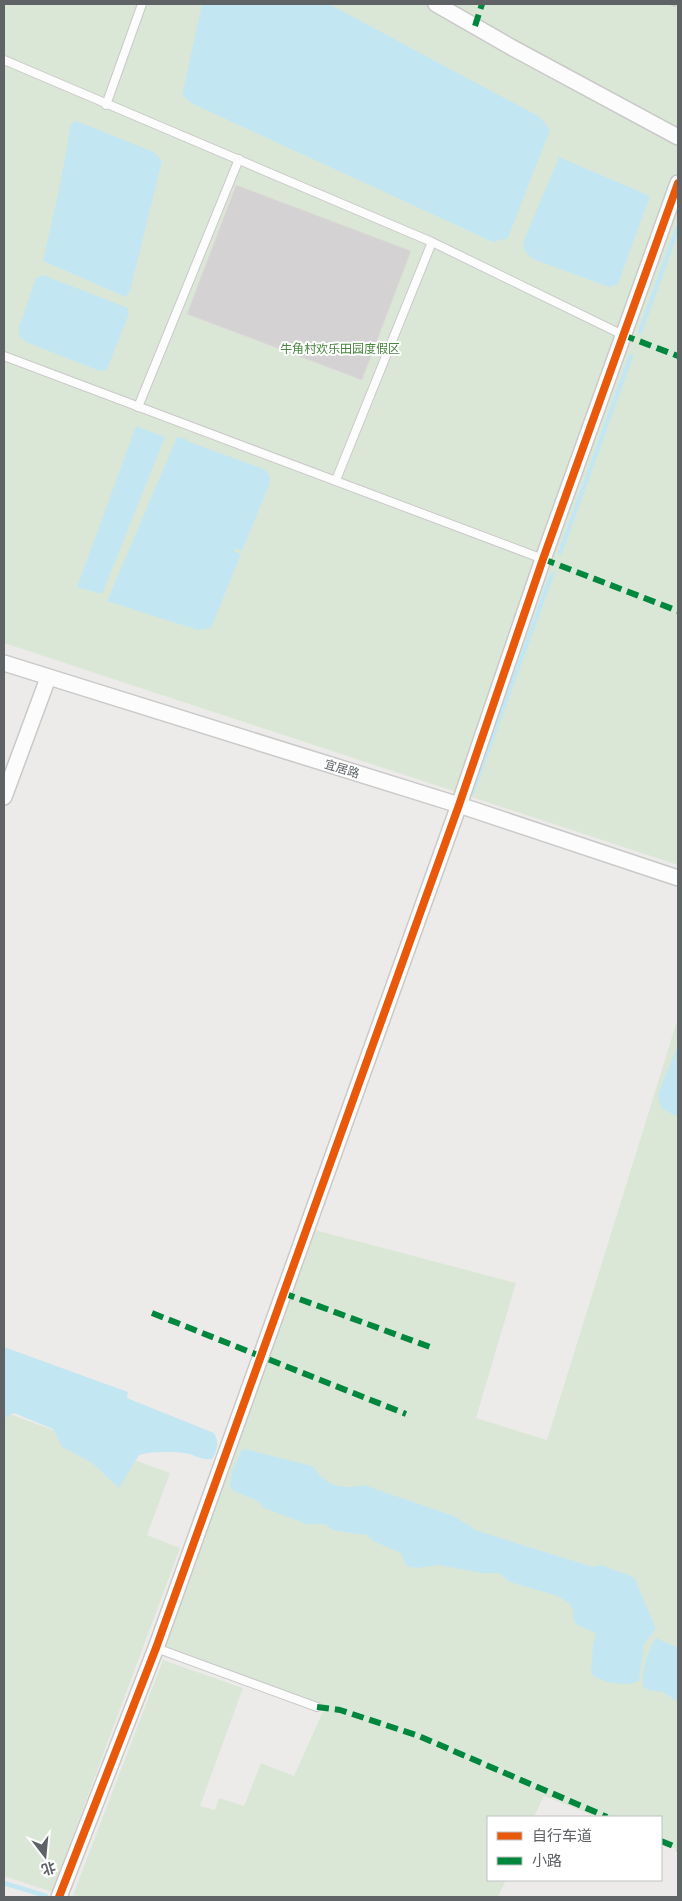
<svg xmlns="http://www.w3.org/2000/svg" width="682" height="1901" viewBox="0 0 682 1901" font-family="'Fira Sans','Noto Sans SC',sans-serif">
<rect width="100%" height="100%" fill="#edebe9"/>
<path fill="#dbe7d6" d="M 4,4 L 678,4 L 678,865 L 4,643 Z
M 676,1024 L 678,1025 L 678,1850 L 661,1843 L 661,1817 L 597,1817 L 544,1796 L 534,1817 L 488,1817 L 488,1880 L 506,1880 L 498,1897 L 81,1897 L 73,1895 L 163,1660 L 243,1688 L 200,1806 L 215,1810 L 219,1798 L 244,1806 L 261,1763 L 294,1776 L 324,1709 L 165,1646 L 315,1230 L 516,1283 L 476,1418 L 547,1440 Z
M 4,1412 L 170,1473 L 147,1535 L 180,1548 L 52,1892 L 4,1876 Z"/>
<path fill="#c2e7f3" d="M 202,4 L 329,4 L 540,117 L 550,130 L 508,238 L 493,242 L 191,103 L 182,95 Z
M 76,121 L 154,152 L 162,161 L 130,291 L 126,297 L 43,261 L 60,185 L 71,124 Z
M 559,157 L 650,196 L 618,284 L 609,287 L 533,259 L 524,250 L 523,242 Z
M 43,275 L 128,308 L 128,316 L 107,369 L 100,371 L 26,342 L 19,336 L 19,327 L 36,278 Z
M 136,426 L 165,437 L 102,594 L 77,587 Z
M 177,437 L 187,439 L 189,442 L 264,469 L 270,477 L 269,485 L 242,551 L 235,548 L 234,551 L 241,554 L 211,628 L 198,630 L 107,601 Z
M 678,1045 L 678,1117 L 661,1108 L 658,1094 Z
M 4,1347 L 128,1392 L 127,1398 L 214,1433 C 219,1443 218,1449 212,1459 C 202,1461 194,1454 184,1453 C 170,1452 153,1451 139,1455 L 119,1488 L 92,1463 L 62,1447 L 53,1429 L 14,1413 L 4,1418 Z
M 245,1449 L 312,1466 C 317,1470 318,1474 323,1478 C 334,1489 351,1488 364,1485 L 454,1516 L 478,1531 L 593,1567 C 606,1563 605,1567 616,1571 C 624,1574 629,1573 635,1579 L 656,1629 L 644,1644 L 639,1681 C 626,1687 600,1683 591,1673 L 593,1645 L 596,1633 L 579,1626 L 574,1622 L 573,1610 L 570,1604 L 558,1596 L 510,1582 L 499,1573 L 482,1573 L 439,1565 L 417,1568 L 409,1567 L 405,1564 L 401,1553 L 373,1541 L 366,1534 L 357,1534 L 333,1530 L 325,1524 L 307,1524 L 264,1508 L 258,1501 L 234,1491 L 230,1486 L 232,1472 L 241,1451 Z
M 656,1638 L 678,1648 L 678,1702 L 663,1692 L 648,1690 L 643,1686 C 642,1670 647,1651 656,1638 Z"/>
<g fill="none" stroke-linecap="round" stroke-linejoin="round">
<path stroke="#c2e7f3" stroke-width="4.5" d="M 640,332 L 678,227
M 560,553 L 631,356
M 472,793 L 552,574
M 4,1883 L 46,1896"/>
</g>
<path fill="#d4d2d2" stroke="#dcdad8" d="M 236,185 L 411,251 L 362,380 L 187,314 Z"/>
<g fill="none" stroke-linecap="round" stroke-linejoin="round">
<defs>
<path id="service" d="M 4,60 L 432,242 L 623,335
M 106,105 L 142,4
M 4,356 L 543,559
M 138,407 L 239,159
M 336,480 L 432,242
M 156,1648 L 317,1707"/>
<path id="minor" d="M 436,4 L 511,47 L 678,137
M 4,663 L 459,805 L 678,878
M 4,797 L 48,678
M 59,1897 L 156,1648 L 459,805 L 543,559 L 678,183"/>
</defs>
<use href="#service" stroke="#cac9c9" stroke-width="10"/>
<use href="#minor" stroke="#cac9c9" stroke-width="18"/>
<path stroke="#c8cdca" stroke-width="2.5" stroke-dasharray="5 2.5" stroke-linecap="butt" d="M 671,4 L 678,7"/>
<use href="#service" stroke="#fcfcfc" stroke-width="8"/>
<use href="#minor" stroke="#fcfcfc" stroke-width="15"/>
<path stroke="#00873e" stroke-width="6" stroke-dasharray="12 6" stroke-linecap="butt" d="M 475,26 L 482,4
M 623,335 L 678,356
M 543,559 L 678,611
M 283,1293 L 430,1347
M 152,1313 L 406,1414
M 317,1707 L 340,1710 L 419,1736 L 607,1817
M 661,1841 L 678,1848"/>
<defs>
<path id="cycleway" d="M 59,1897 L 156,1648 L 459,805 L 543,559 L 678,183"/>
</defs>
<use href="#cycleway" stroke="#fff" stroke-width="11"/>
<use href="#cycleway" stroke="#e8590c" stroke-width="8"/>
</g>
<g text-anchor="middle" stroke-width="4" stroke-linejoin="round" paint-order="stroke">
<g font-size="12" fill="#49843f" stroke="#fff">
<text x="340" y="353">牛角村欢乐田园度假区</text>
</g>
<g font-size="12" fill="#5f6366" stroke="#fff">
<text transform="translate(342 769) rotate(17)" y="4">宜居路</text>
</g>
</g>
<rect width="682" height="1901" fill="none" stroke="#5f6366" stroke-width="10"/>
<rect x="487" y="1816" width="175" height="65" fill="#ffffff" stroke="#bfc1c2"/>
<rect x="497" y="1832" width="25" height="8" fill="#e8590c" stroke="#bfc1c2"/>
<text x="532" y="1841" font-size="15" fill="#5f6366">自行车道</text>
<rect x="497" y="1857" width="25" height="8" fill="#00873e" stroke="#bfc1c2"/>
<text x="532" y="1866" font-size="15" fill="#5f6366">小路</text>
<g transform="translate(45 1856) rotate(164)" stroke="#ffffff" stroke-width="4" paint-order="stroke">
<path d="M0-4L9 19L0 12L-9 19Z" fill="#5f6366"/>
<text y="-8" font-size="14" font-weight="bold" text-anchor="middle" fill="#5f6366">北</text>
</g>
</svg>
